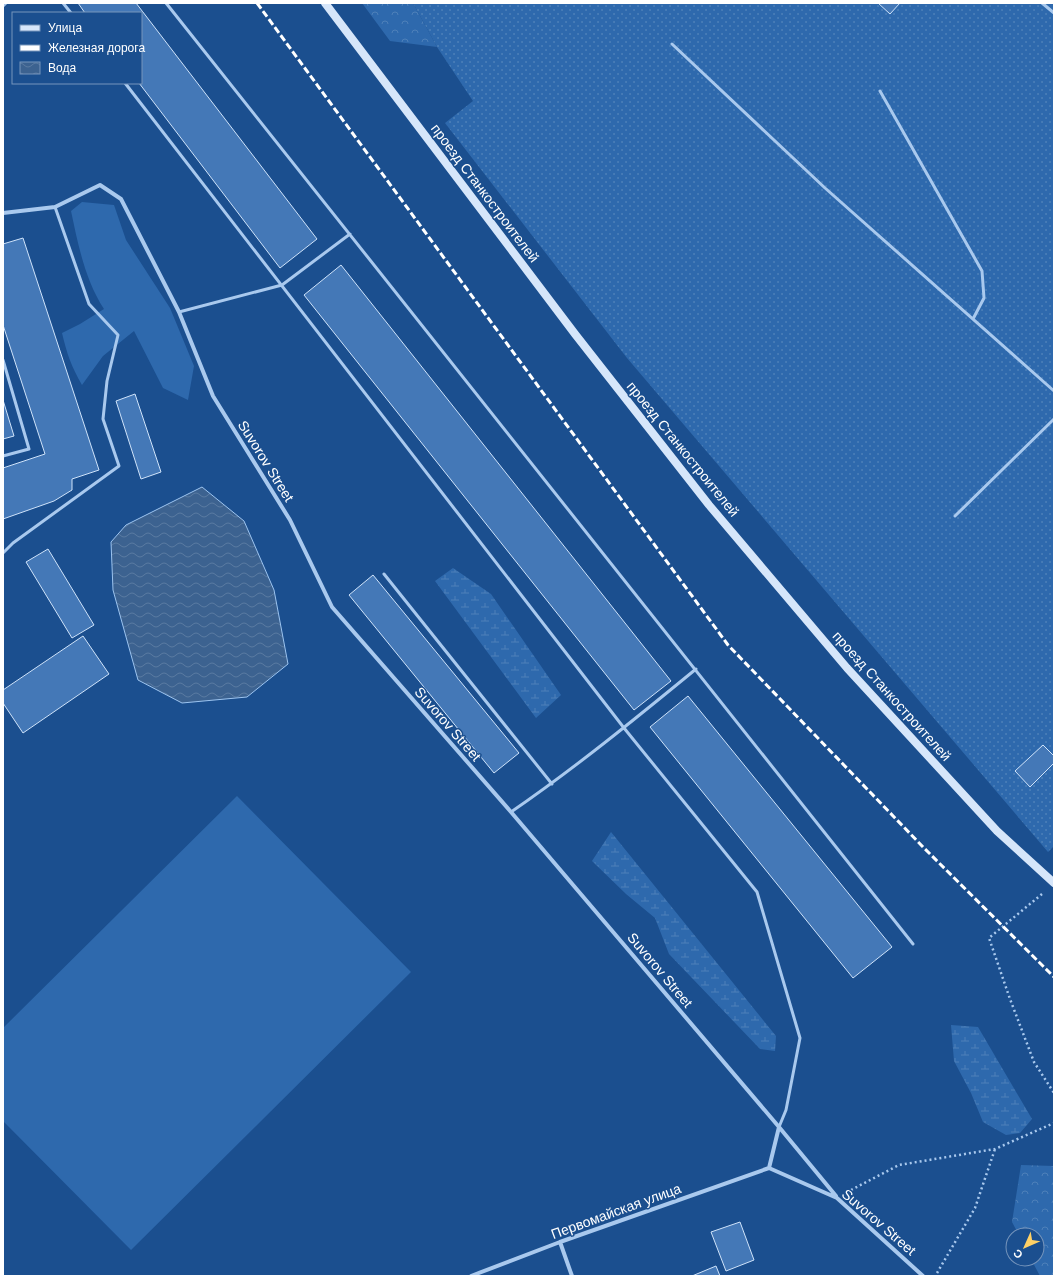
<svg xmlns="http://www.w3.org/2000/svg" width="1057" height="1279" viewBox="0 0 1057 1279" font-family="Arial,sans-serif">
<defs>
<pattern id="forest-crowns" width="20" height="18" patternUnits="userSpaceOnUse"><rect width="20" height="18" fill="#2e69ad"/><path d="M2 6a3 3 0 1 1 6 0M12 15a3 3 0 1 1 6 0" fill="none" stroke="#4d80b9"/></pattern>
<pattern id="wetland-marsh" width="20" height="14" patternUnits="userSpaceOnUse"><rect width="20" height="14" fill="#2e69ad"/><path d="M1 5h8M5 5V1M11 12h8M15 12V8" fill="none" stroke="#4d80b9"/></pattern>
<pattern id="garden-dots" width="8" height="8" patternUnits="userSpaceOnUse"><rect width="8" height="8" fill="#2e69ad"/><path d="M2 2h.1M6 6h.1" fill="none" stroke="#4d80b9" stroke-width="1.8" stroke-linecap="round"/></pattern>
<pattern id="water-waves" width="16" height="10" patternUnits="userSpaceOnUse"><rect width="16" height="10" fill="#3c6290"/><path d="M0 5q4-4 8 0t8 0" fill="none" stroke="#597aa1"/></pattern>
</defs>
<rect width="100%" height="100%" fill="#1b4f8f"/>
<path fill="#2e69ad" d="M 82,202 L 114,205 L 126,240 L 170,308 L 194,366 L 188,400 L 163,388 L 134,331 L 103,356 L 82,385 C 71,366 67,354 62,333 L 80,324 L 104,309 C 85,280 78,244 71,211 Z
M 237,796 L 411,972 L 131,1250 L 3,1121 L 3,1028 Z"/>
<path fill="url(#forest-crowns)" d="M 362,3 L 413,3 L 437,47 L 390,41 Z
M 1021,1165 L 1054,1166 L 1054,1276 L 1040,1276 L 1031,1259 L 1037,1259 L 1037,1235 L 1019,1235 L 1012,1222 Z"/>
<path fill="url(#wetland-marsh)" d="M 453,568 L 491,594 L 561,695 L 536,718 L 435,581 Z
M 611,832 L 776,1036 L 775,1051 L 760,1049 L 669,954 L 655,918 L 626,894 L 592,861 Z
M 951,1025 L 978,1027 L 1032,1119 L 1020,1133 L 1006,1135 L 983,1122 L 971,1093 L 954,1061 Z"/>
<path fill="url(#garden-dots)" d="M 413,3 L 1054,3 L 1054,846 L 1048,852 L 627,358 L 445,123 L 473,101 L 437,47 Z"/>
<path fill="url(#water-waves)" stroke="#9cc4f0" d="M 202,487 L 244,521 L 274,590 L 288,664 L 247,697 L 182,703 L 138,680 L 113,590 L 111,542 L 126,525 Z"/>
<path fill="#4478b7" stroke="#cfe3fa" d="M 78,3 L 136,3 L 317,239 L 280,268 L 139,83 L 141,83 L 141,13 L 85,13 Z
M 878,3 L 900,3 L 890,14 Z
M 23,238 L 99,470 L 72,479 L 72,490 L 54,501 L 3,519 L 3,468 L 45,454 L 3,325 L 3,244 Z
M 341,265 L 671,681 L 634,710 L 304,295 Z
M 135,394 L 161,472 L 141,479 L 116,401 Z
M 3,400 L 14,436 L 3,439 Z
M 48,549 L 94,625 L 72,638 L 26,562 Z
M 373,575 L 519,753 L 494,773 L 349,595 Z
M 83,636 L 109,674 L 23,733 L 3,703 L 3,690 Z
M 688,696 L 892,947 L 853,978 L 650,727 Z
M 1043,745 L 1054,756 L 1054,763 L 1030,787 L 1015,771 Z
M 740,1222 L 754,1260 L 726,1271 L 711,1232 Z
M 716,1266 L 720,1276 L 692,1276 Z"/>
<g fill="none" stroke-linecap="round" stroke-linejoin="round">
<path stroke="#a9c9ee" stroke-width="2.5" stroke-dasharray="2 3" stroke-linecap="butt" d="M 1042,894 L 989,938 L 1010,999 L 1034,1062 L 1054,1093
M 851,1190 L 899,1165 L 995,1149 L 1054,1123
M 937,1273 L 975,1208 L 995,1149"/>
<path stroke="#a9c9ee" stroke-width="3" d="M 63,3 L 71,13
M 166,3 L 913,944
M 1042,3 L 1054,13
M 3,6 L 6,3
M 672,44 L 825,188 L 1054,391
M 125,83 L 624,728 L 757,892 L 800,1038 L 786,1110 L 779,1127
M 880,91 L 982,271 L 984,298 L 973,319
M 179,312 L 282,285 L 350,234
M 3,360 L 29,449 L 3,456
M 955,516 L 1054,419
M 3,553 L 13,543 L 119,466 L 103,419 L 107,381 L 118,335 L 89,304 L 55,207
M 384,574 L 552,784
M 511,812 C 575,768 635,719 696,669"/>
<path stroke="#a9c9ee" stroke-width="4" d="M 3,213 L 55,207 L 100,185 L 121,199 L 179,312 L 213,396 L 290,520 L 332,607 L 511,812 L 779,1127 L 769,1168
M 779,1127 L 836,1196
M 769,1168 L 837,1198 L 923,1276
M 560,1242 L 572,1276
M 471,1276 L 560,1242 L 769,1168"/>
<path stroke="#d6e6fa" stroke-width="8" d="M 325,3 L 575,334 L 709,505 L 847,668 L 997,831 L 1054,883"/>
<path stroke="#fff" stroke-width="3" stroke-dasharray="7 3" stroke-linecap="butt" d="M 257,3 L 728,645 L 924,848 L 1054,977"/>
</g>
<g text-anchor="middle" stroke-width="3" stroke-linejoin="round" paint-order="stroke">
<g font-size="14" fill="#fff" stroke="#1b4f8f">
<text transform="translate(485 193) rotate(53)" y="5">проезд Станкостроителей</text>
<text transform="translate(683 449) rotate(51)" y="5">проезд Станкостроителей</text>
<text transform="translate(266 461) rotate(58)" y="5">Suvorov Street</text>
<text transform="translate(892 696) rotate(48)" y="5">проезд Станкостроителей</text>
<text transform="translate(448 724) rotate(49)" y="5">Suvorov Street</text>
<text transform="translate(660 970) rotate(50)" y="5">Suvorov Street</text>
<text transform="translate(616 1211) rotate(-20)" y="5">Первомайская улица</text>
<text transform="translate(879 1222) rotate(41)" y="5">Suvorov Street</text>
</g>
</g>
<rect width="1057" height="1279" fill="none" stroke="#ffffff" stroke-width="8"/>
<rect x="12" y="12" width="130" height="72" fill="#1b4f8f" stroke="#7695bc"/>
<rect x="20" y="25" width="20" height="6" fill="#d6e6fa" stroke="#7695bc"/>
<text x="48" y="32" font-size="12" fill="#ffffff">Улица</text>
<rect x="20" y="45" width="20" height="6" fill="#ffffff" stroke="#7695bc"/>
<text x="48" y="52" font-size="12" fill="#ffffff">Железная дорога</text>
<rect x="20" y="62" width="20" height="12" fill="url(#water-waves)" stroke="#7695bc"/>
<text x="48" y="72" font-size="12" fill="#ffffff">Вода</text>
<g transform="translate(1025 1247) rotate(225)"><circle r="19" fill="#1b4f8f" stroke="#7695bc"/>
<path d="M0-3L7 15L0 10L-7 15Z" fill="#ffd166"/>
<text y="-6" font-size="11" font-weight="bold" text-anchor="middle" fill="#ffffff">С</text>
</g>
</svg>
